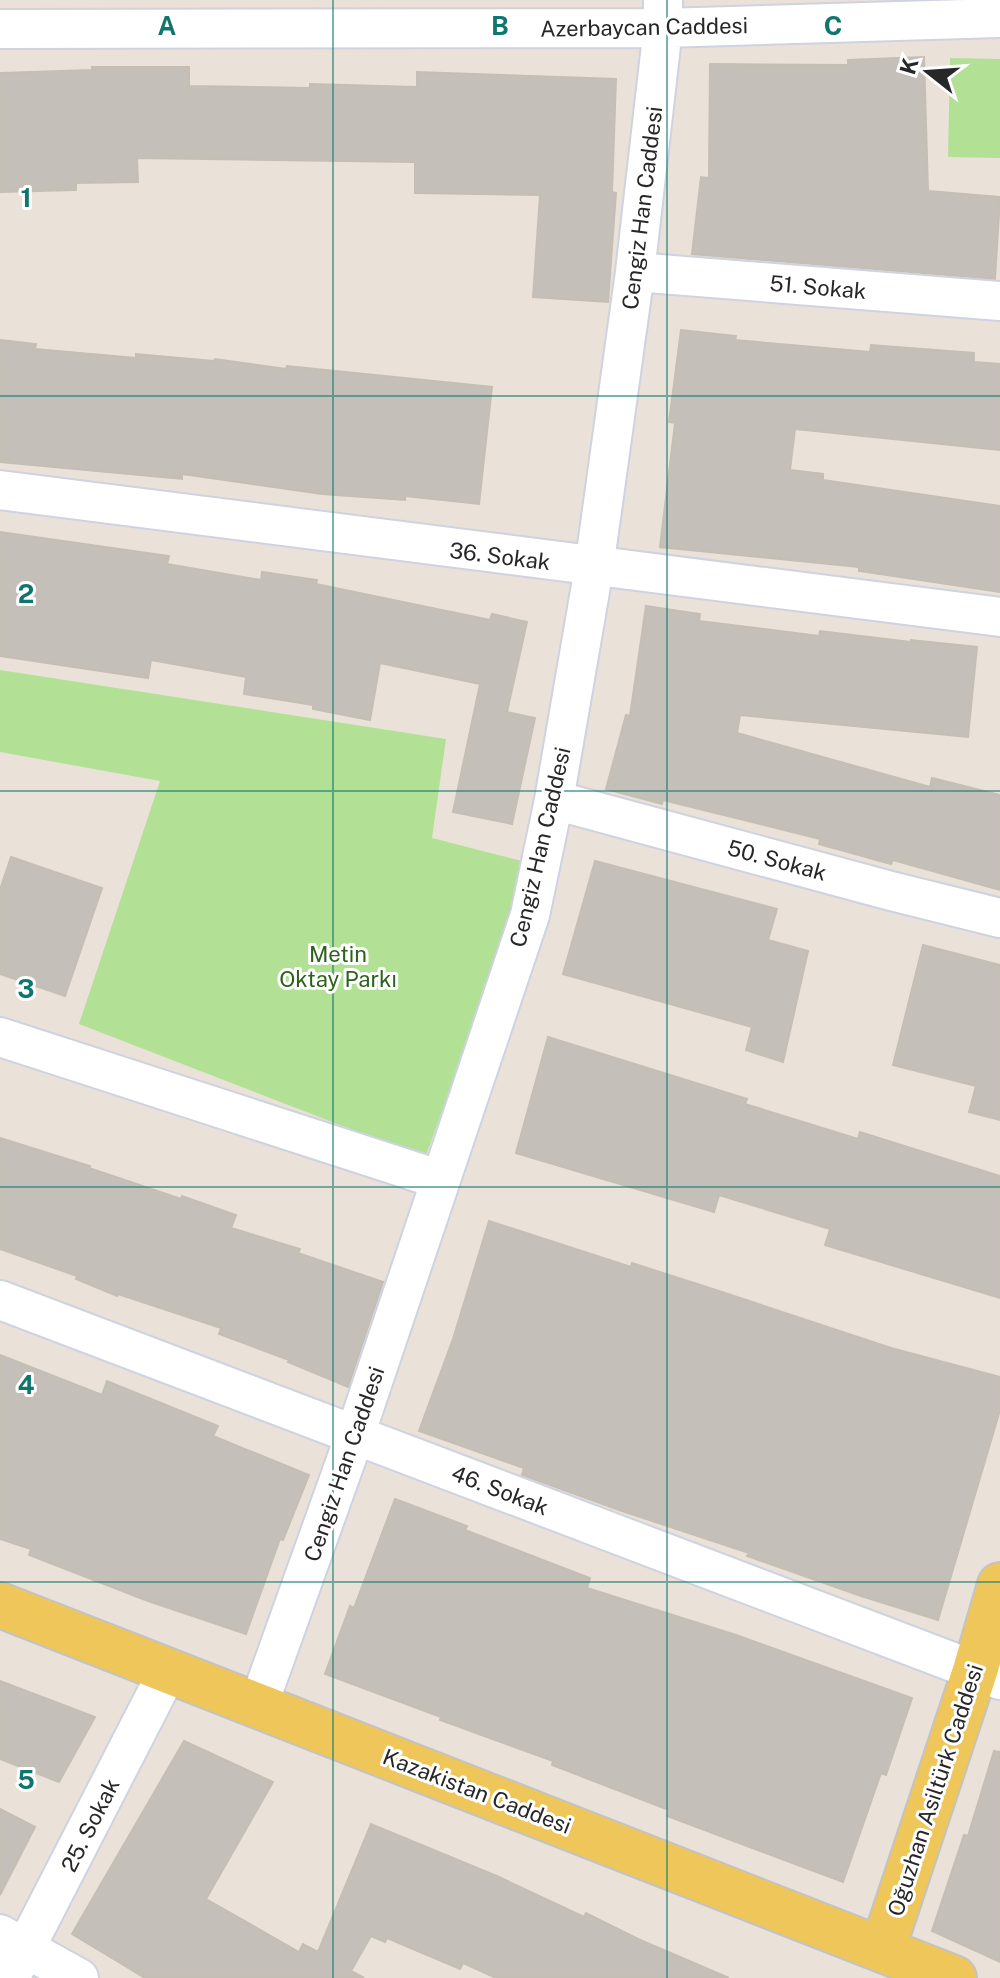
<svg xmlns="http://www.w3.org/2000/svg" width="1000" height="1978" viewBox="0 0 1000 1978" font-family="'Public Sans',sans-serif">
<rect width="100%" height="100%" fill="#eae2d9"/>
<path fill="#b2e195" d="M 950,58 L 1000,59 L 1000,158 L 948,157 Z
M 0,670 L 446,739 L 432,838 L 522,861 L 501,950 L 425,1158 L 79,1024 L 160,781 L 0,752 Z"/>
<path fill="#c5bfb9" stroke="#c5beb3" stroke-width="2" d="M 924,57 L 928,191 L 1000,197 L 995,279 L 692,254 L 701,177 L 709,178 L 710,64 L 848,65 L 848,60 Z
M 92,67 L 189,67 L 189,86 L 310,88 L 310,84 L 417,87 L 417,72 L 616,79 L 612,192 L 616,193 L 608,302 L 533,297 L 540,195 L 415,193 L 415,162 L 137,158 L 138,182 L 76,183 L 76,190 L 0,192 L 0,73 L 92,70 Z
M 681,330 L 736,336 L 735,340 L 870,352 L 871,345 L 974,353 L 974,362 L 1000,364 L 1000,450 L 795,429 L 790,470 L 823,474 L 823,480 L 1000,506 L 1000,592 L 859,571 L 859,567 L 660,547 L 675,423 L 669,422 Z
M 0,340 L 36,344 L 35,349 L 136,358 L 136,354 L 214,361 L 215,359 L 286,369 L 287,366 L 492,387 L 479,504 L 405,496 L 405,500 L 322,494 L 182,474 L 182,479 L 0,462 Z
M 0,532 L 169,556 L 167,564 L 261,580 L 262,572 L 317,580 L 316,584 L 490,620 L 492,614 L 527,622 L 507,712 L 535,718 L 512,824 L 453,812 L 480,684 L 380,663 L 370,720 L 313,709 L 313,705 L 244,694 L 246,677 L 151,660 L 148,678 L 0,656 Z
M 646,606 L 700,614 L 699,621 L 819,636 L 820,631 L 911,642 L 911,640 L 977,647 L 968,737 L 740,715 L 737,733 L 930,787 L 932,778 L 1000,795 L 1000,890 L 893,860 L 891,864 L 819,844 L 820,839 L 663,800 L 662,804 L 606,789 L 626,715 L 630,716 Z
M 11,857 L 102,888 L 65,996 L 0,974 L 0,890 Z
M 595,861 L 777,909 L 768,940 L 808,951 L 783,1062 L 746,1050 L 752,1027 L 563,974 Z
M 923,945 L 1000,965 L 1000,1120 L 969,1112 L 976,1086 L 893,1065 Z
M 548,1037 L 747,1099 L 745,1104 L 858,1139 L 860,1132 L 1000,1176 L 1000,1298 L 825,1245 L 830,1229 L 719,1195 L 714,1212 L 516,1153 Z
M 0,1138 L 90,1166 L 89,1168 L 181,1199 L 182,1196 L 236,1215 L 231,1228 L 300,1249 L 298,1253 L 383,1282 L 348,1387 L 288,1362 L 289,1360 L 219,1334 L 221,1328 L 118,1294 L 117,1296 L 76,1279 L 77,1276 L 0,1249 Z
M 489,1221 L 631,1267 L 632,1263 L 722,1292 L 891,1348 L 1000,1377 L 1000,1410 L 938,1620 L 861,1596 L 747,1556 L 749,1553 L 622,1511 L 522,1475 L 524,1468 L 419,1431 L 453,1339 Z
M 0,1355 L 102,1395 L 107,1381 L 218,1426 L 213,1436 L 309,1475 L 283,1540 L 280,1539 L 246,1634 L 148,1601 L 29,1555 L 31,1549 L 0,1539 Z
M 395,1499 L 467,1526 L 465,1530 L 590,1578 L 587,1588 L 736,1635 L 912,1698 L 886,1775 L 881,1773 L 843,1882 L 667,1816 L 669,1810 L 552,1765 L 553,1761 L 440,1720 L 441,1717 L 325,1674 L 350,1606 L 354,1608 Z
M 0,1681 L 95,1717 L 59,1782 L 0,1759 Z
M 184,1741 L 273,1782 L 206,1899 L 299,1952 L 303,1944 L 318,1952 L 371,1824 L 499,1877 L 584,1917 L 586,1913 L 638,1939 L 729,1978 L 496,1978 L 463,1963 L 460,1969 L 387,1938 L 385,1942 L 371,1936 L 351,1971 L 364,1978 L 145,1978 L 72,1934 Z
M 994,1751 L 1000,1752 L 1000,1962 L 932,1931 L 964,1835 L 968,1836 Z
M 0,1809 L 35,1827 L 0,1895 Z"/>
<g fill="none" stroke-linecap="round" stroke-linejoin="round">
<defs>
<path id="minor" d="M 0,29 L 663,28 L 1000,18
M 635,272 L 1000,301
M 0,490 L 1000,617
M 554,800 L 891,891 L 1000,918
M 0,1037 L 441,1180
M 0,1300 L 1000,1680
M 258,1706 L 355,1435 L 530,915 L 554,800 L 594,568 L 635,272 L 663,28 L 663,0
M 0,1934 L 79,1978
M 10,1978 L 168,1671"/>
<path id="major" d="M 0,1605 L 954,1978
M 883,1948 L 975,1671 L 1000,1585"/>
</defs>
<use href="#minor" stroke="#ced2e1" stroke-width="42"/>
<use href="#major" stroke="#c3c3c3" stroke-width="48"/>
<use href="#minor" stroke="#fff" stroke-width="38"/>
<use href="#major" stroke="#eec65a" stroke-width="44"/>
</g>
<path fill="none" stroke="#0f766e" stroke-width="2" stroke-opacity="0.55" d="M 333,0 L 333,1978M 667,0 L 667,1978M 0,396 L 1000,396M 0,791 L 1000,791M 0,1187 L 1000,1187M 0,1582 L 1000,1582"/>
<g text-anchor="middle" stroke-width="6" stroke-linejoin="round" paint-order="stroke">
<g font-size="22" fill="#272727" stroke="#fff">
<text transform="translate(644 27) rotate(-1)" y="8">Azerbaycan Caddesi</text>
<text transform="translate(642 208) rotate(-83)" y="8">Cengiz Han Caddesi</text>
<text transform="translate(818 287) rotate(5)" y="8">51. Sokak</text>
<text transform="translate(500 556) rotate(7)" y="8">36. Sokak</text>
<text transform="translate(540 847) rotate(-77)" y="8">Cengiz Han Caddesi</text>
<text transform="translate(777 860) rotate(15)" y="8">50. Sokak</text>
<text transform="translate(344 1464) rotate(-71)" y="8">Cengiz Han Caddesi</text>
<text transform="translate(500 1490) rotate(21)" y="8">46. Sokak</text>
<text transform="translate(935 1790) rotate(-72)" y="8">Oğuzhan Asiltürk Caddesi</text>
<text transform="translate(477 1791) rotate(21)" y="8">Kazakistan Caddesi</text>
<text transform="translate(90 1825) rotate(-63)" y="8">25. Sokak</text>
</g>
<g font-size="22" fill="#2c621a" stroke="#fff">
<text x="338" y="962">Metin<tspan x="338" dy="25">Oktay Parkı</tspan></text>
</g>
</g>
<g font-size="26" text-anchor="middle" font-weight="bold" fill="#0f766e" stroke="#fff" stroke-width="6" stroke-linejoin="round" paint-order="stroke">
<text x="167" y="35">A</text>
<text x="500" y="35">B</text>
<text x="833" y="35">C</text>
<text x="26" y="207">1</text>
<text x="26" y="603">2</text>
<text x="26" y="998">3</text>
<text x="26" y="1394">4</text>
<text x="26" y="1789">5</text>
</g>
<g transform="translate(928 72) rotate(287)" stroke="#ffffff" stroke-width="6" paint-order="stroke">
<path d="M0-6L14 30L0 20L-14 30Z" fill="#272727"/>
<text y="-12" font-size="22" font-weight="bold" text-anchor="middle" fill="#272727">K</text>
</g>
</svg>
